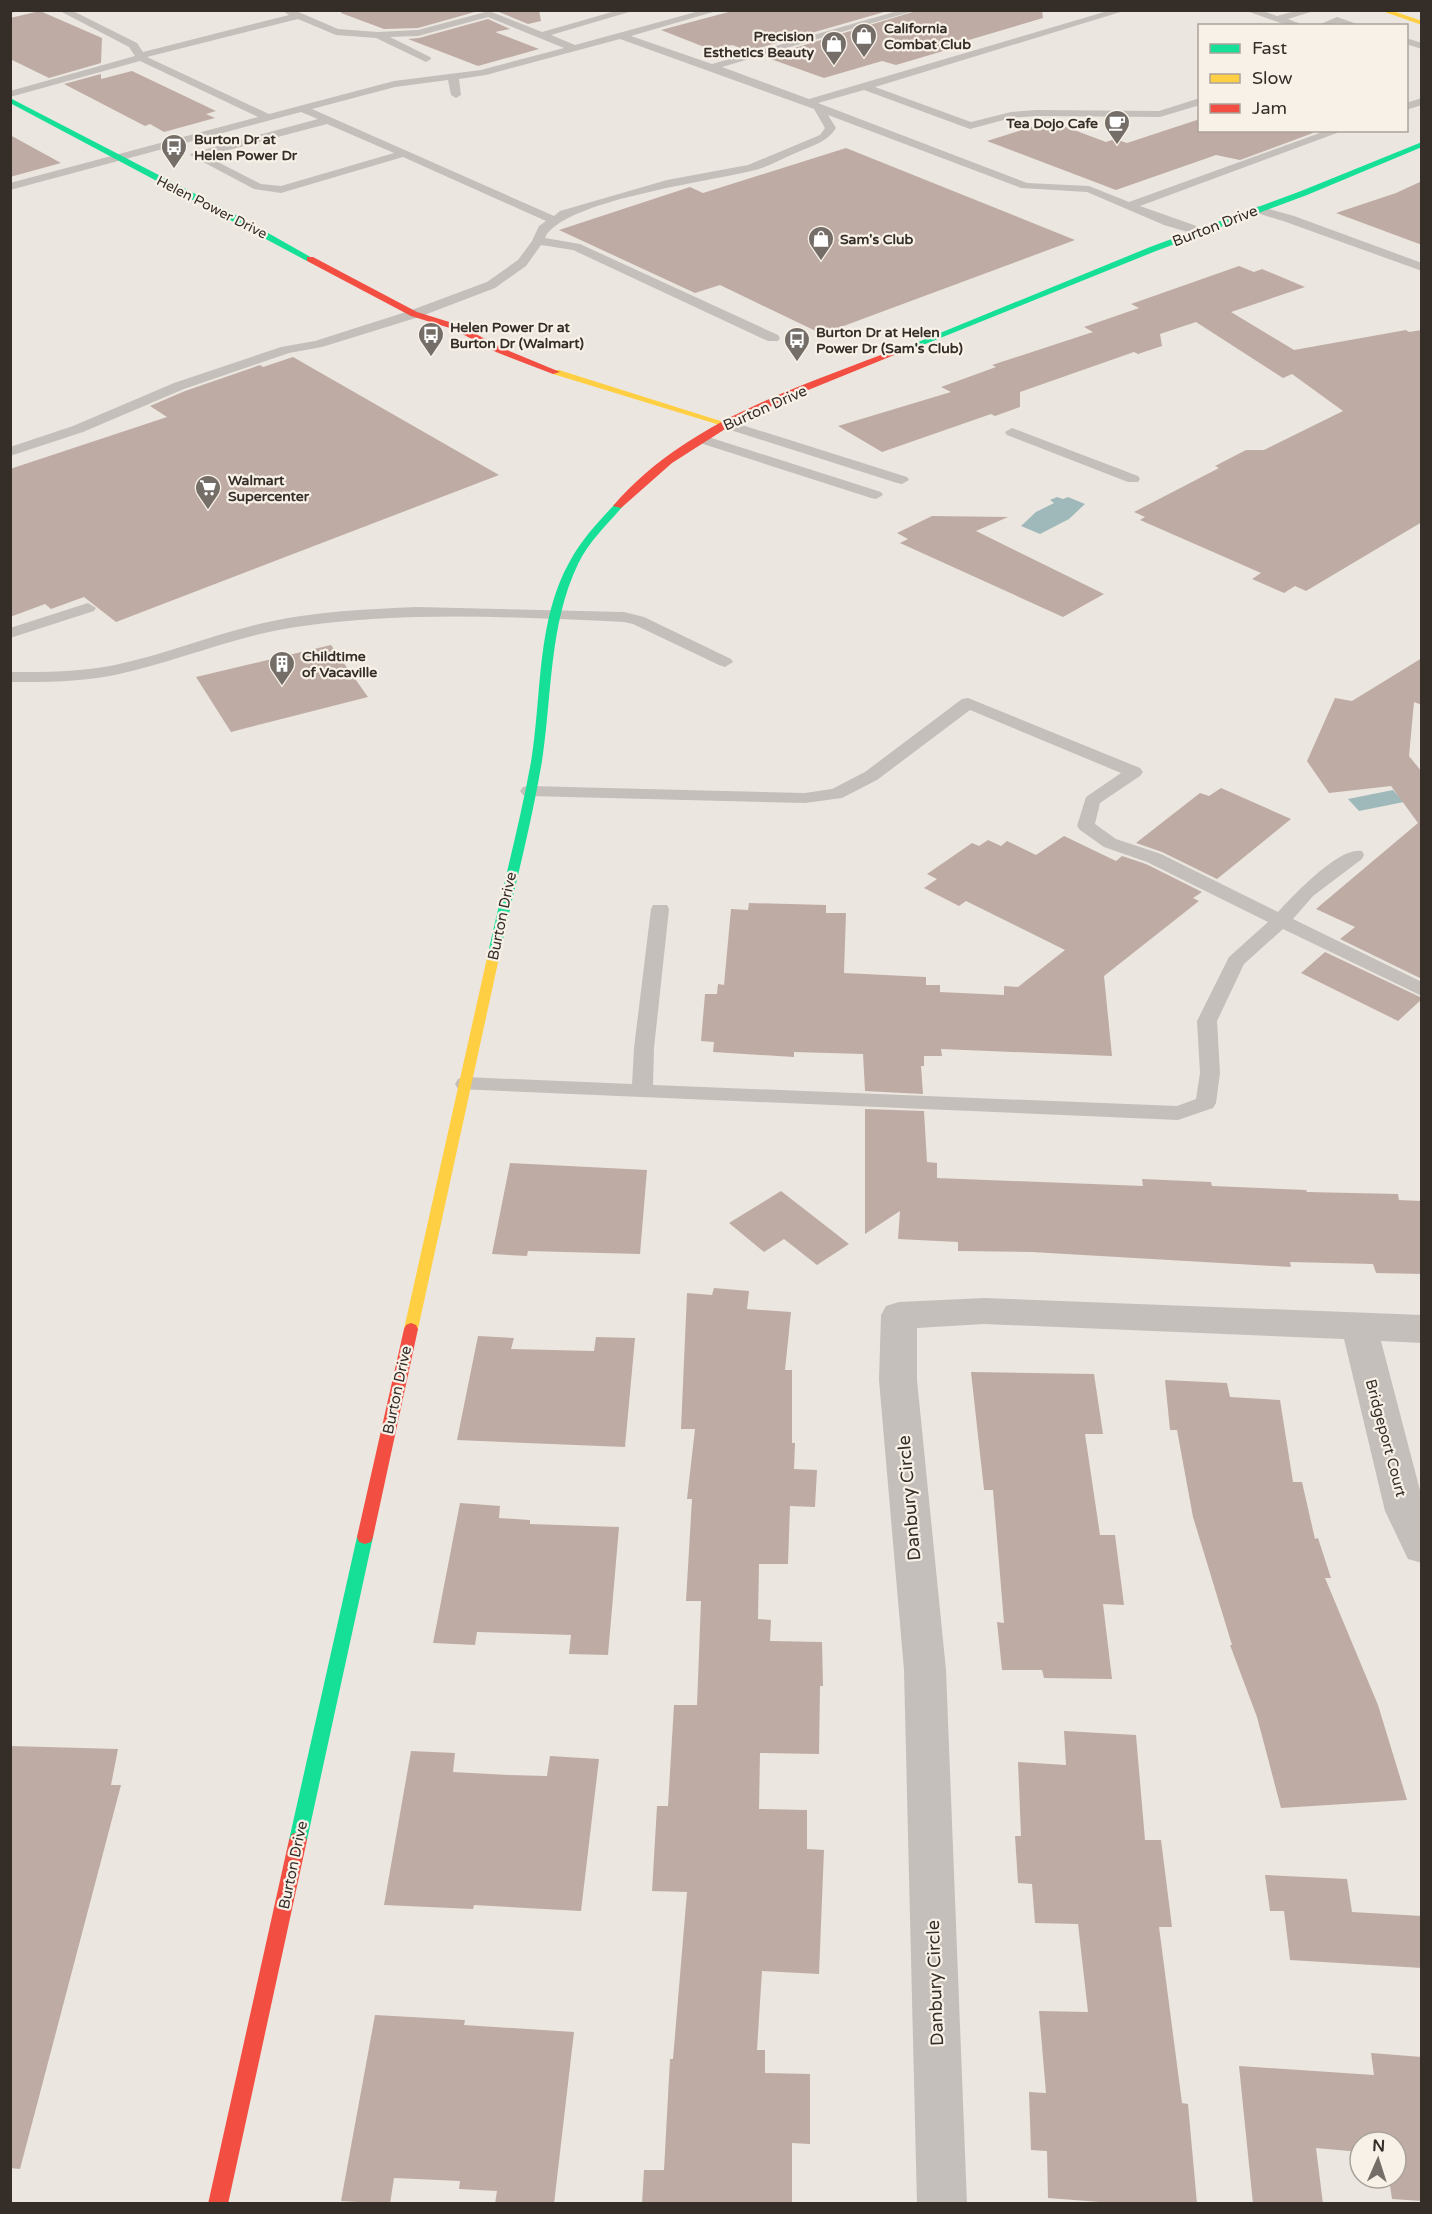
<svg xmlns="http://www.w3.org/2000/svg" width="1432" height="2214" viewBox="0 0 1432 2214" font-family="'Varela Round',sans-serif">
<rect width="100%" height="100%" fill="#ece6e0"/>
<path fill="#9fb9ba" d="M 1057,497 L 1063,499 L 1068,497 L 1085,504 L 1069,519 L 1040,534 L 1021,526 L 1036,512 L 1054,503 L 1050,500 Z
M 1393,790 L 1404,802 L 1359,811 L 1348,799 Z"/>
<path fill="#beaca4" d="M 342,10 L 482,10 L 418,28 L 384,29 L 341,13 Z
M 494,10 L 539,10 L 541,21 L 528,24 Z
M 736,10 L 891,10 L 749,51 L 732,45 L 712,50 L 661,30 Z
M 919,10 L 1042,10 L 1043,18 L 945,47 L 950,49 L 896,65 L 882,61 L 824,78 L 765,57 Z
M 40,11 L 102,38 L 101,63 L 49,78 L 10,59 L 10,18 Z
M 488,19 L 510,29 L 495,32 L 539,49 L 478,66 L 408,39 L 419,38 Z
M 132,71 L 216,111 L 206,114 L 215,118 L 164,132 L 150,124 L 145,126 L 64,84 L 101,74 L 101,79 Z
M 1200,119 L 1200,130 L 1313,130 L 1313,133 L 1240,160 L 1216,155 L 1116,190 L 987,141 L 1050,121 L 1106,142 L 1115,139 L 1127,143 Z
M 10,135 L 61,163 L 10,177 Z
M 846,148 L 1075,240 L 822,334 L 720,285 L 695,293 L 559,230 L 690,187 L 703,193 Z
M 1422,181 L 1422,245 L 1336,213 L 1396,193 Z
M 1239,266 L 1254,272 L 1262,269 L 1305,287 L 1231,312 L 1294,350 L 1406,330 L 1409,332 L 1422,330 L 1422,522 L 1306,591 L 1295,586 L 1284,593 L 1252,579 L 1261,573 L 1140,520 L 1145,517 L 1134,512 L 1219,468 L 1215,466 L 1246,450 L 1264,450 L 1343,411 L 1292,374 L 1283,378 L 1196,322 L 1160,334 L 1162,346 L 1138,354 L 1134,352 L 1020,392 L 1020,407 L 995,416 L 991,414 L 882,452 L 838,426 L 951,392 L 941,387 L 996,367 L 992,365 L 1093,332 L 1084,327 L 1139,308 L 1131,304 Z
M 293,357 L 499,475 L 116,622 L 84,597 L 51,609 L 45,604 L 10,617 L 10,469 L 167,417 L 150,406 L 185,391 L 260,365 L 263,367 Z
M 932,516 L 1008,517 L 976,531 L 1104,594 L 1063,617 L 900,543 L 908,539 L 897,533 Z
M 331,645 L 368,697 L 231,732 L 196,677 Z
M 1422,658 L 1422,705 L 1414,702 L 1409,756 L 1422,772 L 1422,979 L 1340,939 L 1355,927 L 1316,909 L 1418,823 L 1391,786 L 1329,793 L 1307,761 L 1335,698 L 1352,701 Z
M 1221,788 L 1291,819 L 1217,879 L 1162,852 L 1136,843 L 1200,793 L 1209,796 Z
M 1064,836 L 1116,861 L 1122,856 L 1146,864 L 1202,892 L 1193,898 L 1199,901 L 1104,976 L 1112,1056 L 941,1049 L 942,1056 L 924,1056 L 924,1066 L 921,1066 L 923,1094 L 865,1091 L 863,1054 L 794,1052 L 794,1057 L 713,1052 L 714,1042 L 701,1041 L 705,994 L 717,994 L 718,984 L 724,985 L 731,909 L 748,910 L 749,903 L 826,905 L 826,913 L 846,913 L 844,973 L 926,977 L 926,985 L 940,985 L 940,992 L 1004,995 L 1004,986 L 1018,987 L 1065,950 L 966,901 L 959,906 L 924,888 L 937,879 L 927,874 L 972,843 L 979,846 L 988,840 L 1001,846 L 1007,841 L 1036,855 Z
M 1325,952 L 1422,998 L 1422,999 L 1398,1021 L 1301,973 Z
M 865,1109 L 924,1111 L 927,1162 L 937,1163 L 937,1178 L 1143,1186 L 1142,1179 L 1211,1182 L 1212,1186 L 1306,1190 L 1307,1192 L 1398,1194 L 1399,1200 L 1422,1201 L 1422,1274 L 1376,1273 L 1373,1264 L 1290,1262 L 1291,1267 L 1032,1252 L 958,1251 L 958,1242 L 898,1239 L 900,1211 L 865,1234 Z
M 510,1163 L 647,1170 L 640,1254 L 528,1251 L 527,1256 L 492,1254 Z
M 781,1191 L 849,1244 L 817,1265 L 784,1239 L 764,1252 L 729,1223 Z
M 714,1288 L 749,1291 L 747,1309 L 791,1312 L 785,1370 L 792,1370 L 792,1443 L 795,1443 L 794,1469 L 817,1470 L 815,1507 L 790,1506 L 788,1564 L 759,1564 L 758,1619 L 771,1620 L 770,1641 L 822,1642 L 823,1686 L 820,1686 L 819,1754 L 760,1753 L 759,1809 L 807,1810 L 807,1849 L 824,1850 L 819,1974 L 762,1971 L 757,2050 L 765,2050 L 765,2073 L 810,2074 L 810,2144 L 792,2143 L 792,2204 L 642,2204 L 644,2170 L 664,2170 L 670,2059 L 673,2059 L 687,1892 L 652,1891 L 657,1806 L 668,1806 L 674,1705 L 697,1705 L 701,1601 L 686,1601 L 692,1499 L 687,1499 L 695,1429 L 681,1429 L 687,1293 L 712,1295 Z
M 478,1336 L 514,1338 L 511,1349 L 594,1351 L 596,1337 L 635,1338 L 625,1447 L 457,1440 Z
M 971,1372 L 1094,1374 L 1103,1434 L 1085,1434 L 1100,1535 L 1115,1535 L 1124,1605 L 1103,1604 L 1112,1679 L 1044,1678 L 1042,1670 L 1002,1670 L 997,1622 L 1004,1623 L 993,1490 L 984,1490 Z
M 1165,1380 L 1227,1383 L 1230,1397 L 1280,1400 L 1293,1482 L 1302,1482 L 1315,1539 L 1318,1538 L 1331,1578 L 1325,1578 L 1378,1705 L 1407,1800 L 1281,1808 L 1257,1717 L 1230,1645 L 1232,1645 L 1193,1517 L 1177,1430 L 1170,1430 Z
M 460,1503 L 500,1506 L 499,1518 L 530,1520 L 530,1524 L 619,1527 L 608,1655 L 569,1654 L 571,1635 L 477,1632 L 475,1645 L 433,1643 Z
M 1064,1731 L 1136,1735 L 1145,1840 L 1161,1840 L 1172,1927 L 1159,1927 L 1182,2103 L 1188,2104 L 1197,2204 L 1126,2204 L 1048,2198 L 1047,2151 L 1031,2150 L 1029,2092 L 1046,2093 L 1039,2011 L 1088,2012 L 1078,1924 L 1035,1923 L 1032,1884 L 1018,1883 L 1015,1836 L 1021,1836 L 1018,1762 L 1066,1765 Z
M 10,1746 L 118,1749 L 111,1785 L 121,1785 L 20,2169 L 10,2168 Z
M 411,1751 L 455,1753 L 453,1772 L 509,1775 L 547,1776 L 550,1756 L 599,1759 L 581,1911 L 474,1905 L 473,1909 L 384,1905 Z
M 1265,1875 L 1347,1879 L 1352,1912 L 1422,1916 L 1422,1968 L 1290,1960 L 1284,1911 L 1270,1911 Z
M 375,2015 L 465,2020 L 464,2025 L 574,2032 L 554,2204 L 495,2204 L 497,2191 L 459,2189 L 460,2181 L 394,2178 L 390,2204 L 341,2201 Z
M 1371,2053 L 1422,2057 L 1422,2201 L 1392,2199 L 1389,2178 L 1396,2178 L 1396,2142 L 1360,2142 L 1360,2152 L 1316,2148 L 1323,2204 L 1253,2204 L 1239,2066 L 1374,2075 Z"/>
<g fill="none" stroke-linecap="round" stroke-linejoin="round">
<path fill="#c4bfba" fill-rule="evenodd" d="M 10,10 L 18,10 L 10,14 Z
M 58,10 L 71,10 L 137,43 L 143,52 L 289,15 L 282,10 L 294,10 L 338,29 L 378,32 L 418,30 L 489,11 L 542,32 L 619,10 L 636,10 L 551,35 L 575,45 L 703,10 L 720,10 L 631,36 L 712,64 L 901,10 L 917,10 L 722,67 L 809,99 L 1111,10 L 1127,10 L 875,87 L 971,122 L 1011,112 L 1037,110 L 1159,111 L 1200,98 L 1200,105 L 1160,117 L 1037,116 L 1011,118 L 970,129 L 864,90 L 818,103 L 1027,183 L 1089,186 L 1129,202 L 1328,130 L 1345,130 L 1140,206 L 1205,229 L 1207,232 L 1201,236 L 1164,225 L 1087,192 L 1021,188 L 828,115 L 836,128 C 827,142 814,145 798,152 C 783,158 767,168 751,171 C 711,181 561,201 545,238 L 580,244 L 778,335 L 780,338 L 778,341 L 768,341 L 573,250 L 541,245 L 526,266 L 495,288 L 419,317 L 322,347 L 289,353 L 184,389 L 83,432 L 10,456 L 10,447 L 73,426 L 174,383 L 281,347 L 315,341 L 409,311 L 487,282 L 518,260 L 532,241 L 539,226 L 546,221 L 403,157 L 281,193 L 254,189 L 190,155 L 192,153 L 318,119 L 301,112 L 10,190 L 10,183 L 258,117 L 140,61 L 10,97 L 10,91 L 135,56 L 129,47 ZM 488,17 L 564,48 L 481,70 L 394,81 L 269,114 L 147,57 L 298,19 L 336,35 L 376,38 L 426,62 L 431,59 L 430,57 L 390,37 L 418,36 ZM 620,39 L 814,109 L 825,128 L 820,135 L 748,165 L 667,180 L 560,211 L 554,216 L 312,109 L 395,87 L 448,80 L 451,95 L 456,98 L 461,95 L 459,79 L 486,75 ZM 327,124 L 394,153 L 281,186 L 261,184 L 206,156 Z
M 1244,10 L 1260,10 L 1277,16 L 1299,10 L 1317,10 L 1288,19 L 1306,26 L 1289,26 Z
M 1337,17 L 1357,24 L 1359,26 L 1337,23 L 1316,26 Z
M 1406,38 L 1422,43 L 1422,49 L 1406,44 Z
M 1422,98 L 1422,105 L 1406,110 L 1406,103 Z
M 1258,206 L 1294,216 L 1422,263 L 1422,271 L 1286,222 L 1254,212 L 1252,210 Z
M 726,420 L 907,477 L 909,480 L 902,484 L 897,483 L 721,427 L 719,424 Z
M 1012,428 L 1138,476 L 1140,479 L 1138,482 L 1128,482 L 1007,435 L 1005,432 Z
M 702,435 L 881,492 L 883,495 L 876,499 L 871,498 L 697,442 L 695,439 Z
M 88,603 L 96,608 L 94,611 L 10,638 L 10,628 Z
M 417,607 L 624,612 L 644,617 L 731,659 L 733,662 L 725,667 L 719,665 L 633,624 L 624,622 C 515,617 405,611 296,627 C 234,636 176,662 115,675 C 81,682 45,682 10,682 L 10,672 C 45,672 81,672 115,665 C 168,654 219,632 273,621 C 320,611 369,609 417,607 Z
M 968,698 L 1140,768 L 1143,772 L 1140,776 L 1100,803 L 1095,824 L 1116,839 L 1161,854 L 1278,912 C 1293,896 1339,846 1362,851 L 1364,855 L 1362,859 L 1313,896 L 1293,919 L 1422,982 L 1422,996 L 1283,929 L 1244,964 L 1217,1021 L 1220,1073 L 1216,1103 L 1213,1108 L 1178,1120 L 458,1089 L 455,1084 L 458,1079 L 465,1077 L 632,1084 L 634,1048 L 651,909 L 653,905 L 667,905 L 669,909 L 654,1048 L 653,1085 L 1177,1106 L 1196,1099 L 1200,1073 L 1197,1021 L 1229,957 L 1268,922 L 1147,862 L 1104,847 L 1080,830 L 1077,826 L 1086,797 L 1121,773 L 970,710 L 877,780 L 842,798 L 805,803 L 529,796 L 523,795 L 520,791 L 523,787 L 529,786 L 805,793 L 832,789 L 865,772 L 962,699 Z"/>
<path fill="#c4bfba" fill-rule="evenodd" d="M 984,1298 L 1422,1315 L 1422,1343 L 1381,1341 L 1422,1498 L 1422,1563 L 1408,1559 L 1385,1511 L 1344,1339 L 984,1324 L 917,1328 L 917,1380 L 946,1670 L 967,2204 L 917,2204 L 904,1670 L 879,1380 L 881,1315 L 886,1306 L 899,1302 Z"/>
<path fill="#16e098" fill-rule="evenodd" d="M 10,98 L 238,216 L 314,259 L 307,261 L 10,103 Z
M 1422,142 L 1422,147 L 1307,195 L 1156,251 L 908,351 L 901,349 L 1150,247 L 1301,191 Z
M 615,504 L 623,506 C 607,525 589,541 578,564 C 549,624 552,696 542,761 C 531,827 513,893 499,958 L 493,962 L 489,961 L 487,958 C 501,893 519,828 531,762 C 542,697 536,620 570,561 C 582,539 598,522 615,504 Z
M 365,1530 L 371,1532 L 373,1537 L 307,1840 L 304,1846 L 298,1848 L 292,1846 L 289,1840 L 357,1537 L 359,1532 Z"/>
<path fill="#ffcf43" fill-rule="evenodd" d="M 1379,10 L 1390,10 L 1422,21 L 1422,25 Z
M 553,370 L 559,370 L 730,424 L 723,426 L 553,374 Z
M 493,954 L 499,958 L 418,1329 L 416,1333 L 406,1333 L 404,1329 L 487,958 Z"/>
<path fill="#f24e42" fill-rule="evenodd" d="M 307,257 L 313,257 L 417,312 L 459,325 L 502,348 L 560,372 L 553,374 L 496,352 L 453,329 L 411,316 L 307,261 Z
M 902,347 L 909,349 L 791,397 L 733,424 L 672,463 L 621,508 L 613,506 C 686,421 801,386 902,347 Z
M 411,1323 L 416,1325 L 418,1329 L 373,1537 L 371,1542 L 365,1544 L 359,1542 L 357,1537 L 404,1329 L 406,1325 Z
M 298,1832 L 304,1834 L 307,1840 L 228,2204 L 208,2204 L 289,1840 L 292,1834 Z"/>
</g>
<defs>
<symbol id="shop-pin" viewBox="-11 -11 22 30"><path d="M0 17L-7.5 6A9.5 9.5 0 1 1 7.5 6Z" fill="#756e68" stroke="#f8f1e8"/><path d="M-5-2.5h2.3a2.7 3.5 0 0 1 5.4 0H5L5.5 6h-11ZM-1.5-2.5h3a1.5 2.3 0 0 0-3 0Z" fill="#fff"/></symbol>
<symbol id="cafe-pin" viewBox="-11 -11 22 30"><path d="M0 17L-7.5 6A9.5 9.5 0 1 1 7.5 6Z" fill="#756e68" stroke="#f8f1e8"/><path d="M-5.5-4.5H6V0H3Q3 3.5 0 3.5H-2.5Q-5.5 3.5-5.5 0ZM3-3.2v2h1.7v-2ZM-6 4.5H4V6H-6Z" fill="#fff"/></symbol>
<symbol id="bus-pin" viewBox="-11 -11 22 30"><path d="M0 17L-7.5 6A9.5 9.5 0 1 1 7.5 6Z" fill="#756e68" stroke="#f8f1e8"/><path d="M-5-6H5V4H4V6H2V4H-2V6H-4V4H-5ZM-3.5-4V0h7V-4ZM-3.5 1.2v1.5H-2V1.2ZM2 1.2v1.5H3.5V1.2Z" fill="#fff"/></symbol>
<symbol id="supermarket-pin" viewBox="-11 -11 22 30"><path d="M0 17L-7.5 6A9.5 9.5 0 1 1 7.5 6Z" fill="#756e68" stroke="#f8f1e8"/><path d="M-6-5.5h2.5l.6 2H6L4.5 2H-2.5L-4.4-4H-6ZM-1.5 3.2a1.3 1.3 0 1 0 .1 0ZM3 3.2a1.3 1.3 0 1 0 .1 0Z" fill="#fff"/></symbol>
<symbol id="building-pin" viewBox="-11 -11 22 30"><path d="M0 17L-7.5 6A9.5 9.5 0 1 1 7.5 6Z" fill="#756e68" stroke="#f8f1e8"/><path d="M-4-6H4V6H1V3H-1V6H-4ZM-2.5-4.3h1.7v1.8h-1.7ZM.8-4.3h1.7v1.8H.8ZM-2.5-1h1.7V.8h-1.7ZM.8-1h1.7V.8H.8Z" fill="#fff"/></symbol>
</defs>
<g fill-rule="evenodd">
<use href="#shop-pin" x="849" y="21" width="30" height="40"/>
<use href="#shop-pin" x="819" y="29" width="30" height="40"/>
<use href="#cafe-pin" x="1102" y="108" width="30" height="40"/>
<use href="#bus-pin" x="159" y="132" width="30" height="40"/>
<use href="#shop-pin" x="806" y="224" width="30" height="40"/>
<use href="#bus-pin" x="416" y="320" width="30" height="40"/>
<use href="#bus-pin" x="782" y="325" width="30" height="40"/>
<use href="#supermarket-pin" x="193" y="473" width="30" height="40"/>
<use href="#building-pin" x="267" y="649" width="30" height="40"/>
</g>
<g text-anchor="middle" stroke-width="4.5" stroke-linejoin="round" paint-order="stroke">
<g font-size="14" font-weight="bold" fill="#352d28" stroke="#f8f1e8" text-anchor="start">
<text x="884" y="33">California<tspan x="884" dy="16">Combat Club</tspan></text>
<text x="814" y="41" text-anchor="end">Precision<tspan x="814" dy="16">Esthetics Beauty</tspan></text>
<text x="1098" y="128" text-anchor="end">Tea Dojo Cafe</text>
<text x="194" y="144">Burton Dr at<tspan x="194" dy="16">Helen Power Dr</tspan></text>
<text x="840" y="244">Sam's Club</text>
<text x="450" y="332">Helen Power Dr at<tspan x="450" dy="16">Burton Dr (Walmart)</tspan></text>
<text x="816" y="337">Burton Dr at Helen<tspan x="816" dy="16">Power Dr (Sam's Club)</tspan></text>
<text x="228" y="485">Walmart<tspan x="228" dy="16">Supercenter</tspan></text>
<text x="302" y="661">Childtime<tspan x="302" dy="16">of Vacaville</tspan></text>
</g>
<g font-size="14" fill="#352d28" stroke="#f8f1e8">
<text transform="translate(212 207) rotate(27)" y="5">Helen Power Drive</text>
</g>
<g font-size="15" fill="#352d28" stroke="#f8f1e8">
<text transform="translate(1215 226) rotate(-21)" y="5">Burton Drive</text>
<text transform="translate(765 408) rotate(-24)" y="5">Burton Drive</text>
<text transform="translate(502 916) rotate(-78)" y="5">Burton Drive</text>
<text transform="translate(397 1390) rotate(-78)" y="5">Burton Drive</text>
<text transform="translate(1386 1438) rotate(75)" y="5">Bridgeport Court</text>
<text transform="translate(293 1865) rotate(-78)" y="5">Burton Drive</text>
</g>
<g font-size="18" fill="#352d28" stroke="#f8f1e8">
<text transform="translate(909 1498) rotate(-95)" y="6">Danbury Circle</text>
<text transform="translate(935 1983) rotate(-92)" y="6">Danbury Circle</text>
</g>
</g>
<rect width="1432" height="2214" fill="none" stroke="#352d28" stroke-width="24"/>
<rect x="1198" y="24" width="210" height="108" fill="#f8f1e8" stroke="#aaa39b" stroke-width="1.5"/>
<rect x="1210" y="44" width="30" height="9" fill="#16e098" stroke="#aaa39b" stroke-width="1.5"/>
<text x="1252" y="54" font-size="18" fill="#352d28">Fast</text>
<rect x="1210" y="74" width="30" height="9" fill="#ffcf43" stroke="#aaa39b" stroke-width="1.5"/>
<text x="1252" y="84" font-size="18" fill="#352d28">Slow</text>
<rect x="1210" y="104" width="30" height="9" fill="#f24e42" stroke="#aaa39b" stroke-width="1.5"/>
<text x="1252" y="114" font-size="18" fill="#352d28">Jam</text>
<g transform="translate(1378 2160) rotate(3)"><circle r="28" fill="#f8f1e8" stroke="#aaa39b" stroke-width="1.5"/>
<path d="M0-4.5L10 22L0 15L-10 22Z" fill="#756e68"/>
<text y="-9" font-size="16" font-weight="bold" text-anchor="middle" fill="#352d28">N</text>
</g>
</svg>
